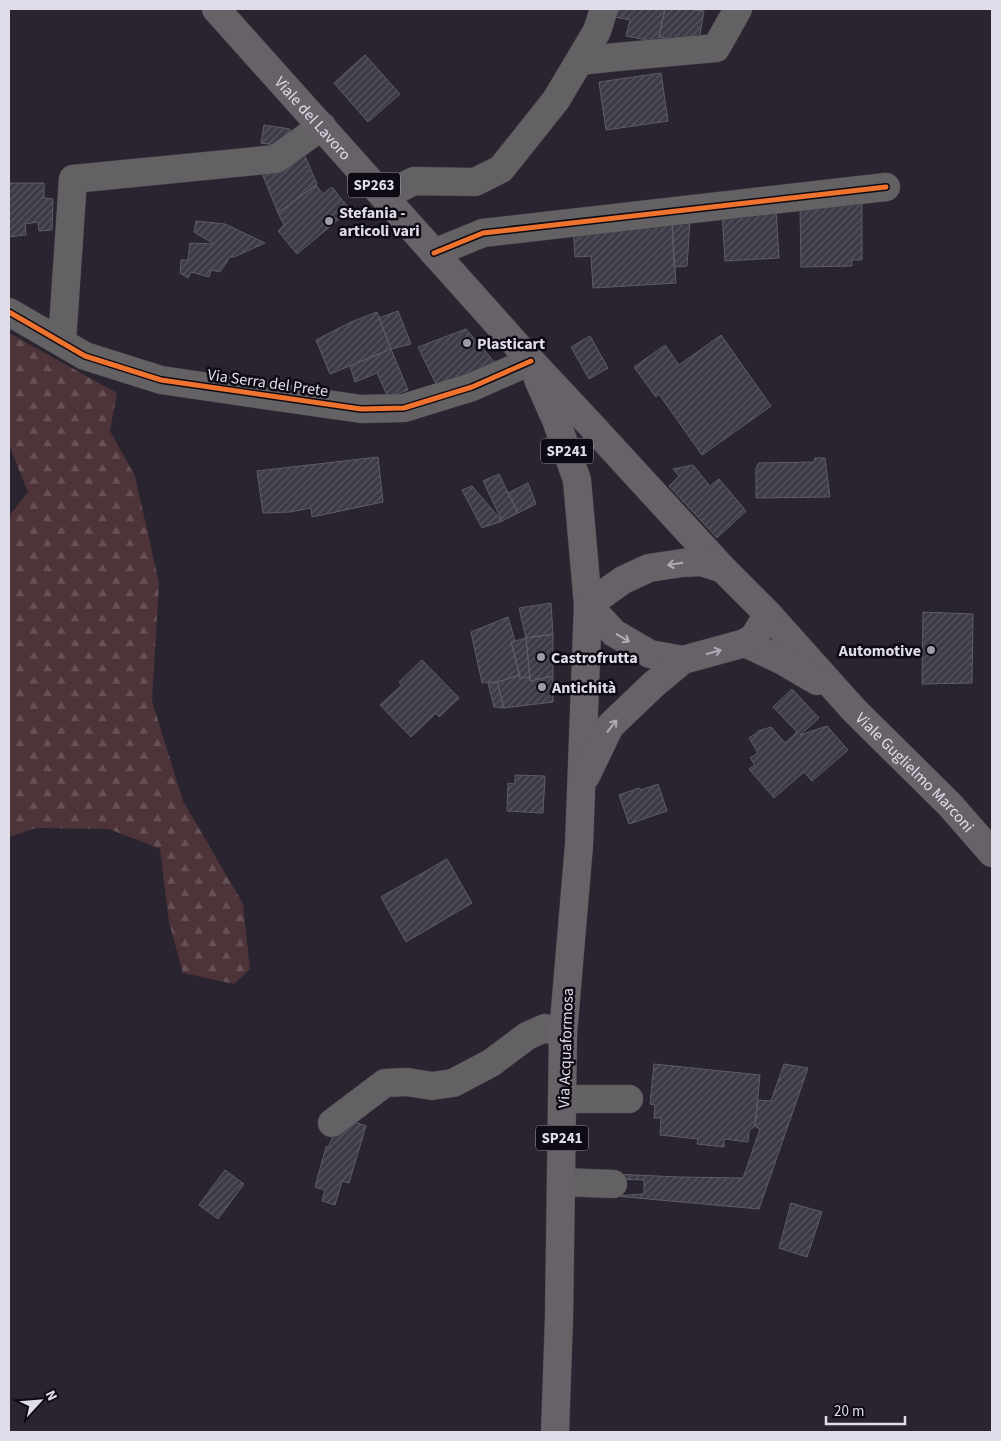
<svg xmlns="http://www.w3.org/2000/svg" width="1001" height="1441" viewBox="0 0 1001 1441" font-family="'Source Sans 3',sans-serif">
<defs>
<pattern id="forest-firs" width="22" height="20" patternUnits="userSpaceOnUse" patternTransform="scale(1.25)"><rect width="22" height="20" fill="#4c3439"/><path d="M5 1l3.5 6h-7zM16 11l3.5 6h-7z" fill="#665156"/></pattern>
<pattern id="building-hatch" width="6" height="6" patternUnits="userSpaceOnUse" patternTransform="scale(1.25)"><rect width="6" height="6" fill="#3c3b46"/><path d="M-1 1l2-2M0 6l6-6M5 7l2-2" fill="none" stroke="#585761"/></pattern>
</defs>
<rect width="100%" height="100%" fill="#29242f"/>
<path fill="url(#forest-firs)" d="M 9,333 L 117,393 L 110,431 L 135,476 L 159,583 L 152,701 L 183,801 L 243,904 L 250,969 L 234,984 L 183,973 L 169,922 L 160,849 L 109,829 L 36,828 L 9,837 L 9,516 L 28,492 L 9,445 Z"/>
<path fill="url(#building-hatch)" stroke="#5e5d67" d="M 606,9 L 665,9 L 658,42 L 626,36 L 630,20 L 605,15 Z
M 665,9 L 694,9 L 694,10 L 704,11 L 699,40 L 687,41 L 659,37 Z
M 365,55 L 400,94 L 368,122 L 334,83 Z
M 661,73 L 668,121 L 606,130 L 599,82 Z
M 264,125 L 290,129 L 288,147 L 261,143 Z
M 304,154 L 317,184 L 278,213 L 261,171 Z
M 9,183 L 44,183 L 44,198 L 53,199 L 52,230 L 39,231 L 38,222 L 25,224 L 26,235 L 9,237 Z
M 316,185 L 323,194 L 332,187 L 350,210 L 297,254 L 278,231 L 284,225 L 278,213 Z
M 862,202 L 862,260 L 852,260 L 852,266 L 801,267 L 800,207 Z
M 776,209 L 779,258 L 725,261 L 722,212 Z
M 196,221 L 225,224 L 265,243 L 234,257 L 230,257 L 220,272 L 211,270 L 209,277 L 191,272 L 188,278 L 180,273 L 181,260 L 188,260 L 190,243 L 214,244 L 194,232 Z
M 672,221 L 676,283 L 593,288 L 591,256 L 575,257 L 573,227 Z
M 690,221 L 687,266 L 674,267 L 672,223 Z
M 398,311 L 411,344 L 391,349 L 379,318 Z
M 377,312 L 391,349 L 330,374 L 316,340 L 351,322 Z
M 466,329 L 496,364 L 438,388 L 418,347 Z
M 721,335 L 771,406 L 702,455 L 659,394 L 656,397 L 634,367 L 665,345 L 679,365 Z
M 590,336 L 608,368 L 589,379 L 571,347 Z
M 391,349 L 408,390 L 388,397 L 377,373 L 355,382 L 350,366 Z
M 378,457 L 383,502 L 312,517 L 311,508 L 290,512 L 263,513 L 257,471 Z
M 815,458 L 825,458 L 830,497 L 756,498 L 756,468 L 759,463 L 814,462 Z
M 693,465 L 710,486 L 719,479 L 746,511 L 717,538 L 669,486 L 679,476 L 673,469 Z
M 499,474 L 518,513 L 502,521 L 483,481 Z
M 528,483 L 536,504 L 518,513 L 508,493 Z
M 472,486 L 502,521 L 482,528 L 462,490 Z
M 551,603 L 553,634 L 526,638 L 519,608 Z
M 923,612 L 973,614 L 972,683 L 922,684 Z
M 508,617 L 515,641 L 511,642 L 520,675 L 497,682 L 482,683 L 471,632 Z
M 553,634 L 553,676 L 530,681 L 526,638 Z
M 526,638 L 530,677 L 520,678 L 511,642 Z
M 422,660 L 459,698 L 439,717 L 436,713 L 411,737 L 380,705 L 402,685 L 399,682 Z
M 520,675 L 520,678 L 530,677 L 530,681 L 553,676 L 553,702 L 504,708 L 497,682 Z
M 497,682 L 504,708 L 494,707 L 488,683 Z
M 792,689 L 819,718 L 800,735 L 827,726 L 848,750 L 812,781 L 804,772 L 774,798 L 749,769 L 755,765 L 750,758 L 758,753 L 749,738 L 757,733 L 758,731 L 771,727 L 785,743 L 797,732 L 773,707 Z
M 515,775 L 545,776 L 543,813 L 507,811 L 508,783 L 515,784 Z
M 658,784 L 667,811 L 629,824 L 619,795 L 639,788 L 641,790 Z
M 447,859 L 472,903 L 406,942 L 381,897 Z
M 654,1064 L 760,1075 L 755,1126 L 749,1131 L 748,1142 L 724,1139 L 724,1147 L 697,1144 L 698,1139 L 660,1135 L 661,1118 L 654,1118 L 655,1105 L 650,1104 Z
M 784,1064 L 808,1068 L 759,1209 L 615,1196 L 644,1194 L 644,1180 L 614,1179 L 614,1174 L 679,1177 L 743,1178 L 760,1129 L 755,1126 L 758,1100 L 771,1101 Z
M 347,1119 L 366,1126 L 349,1183 L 342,1181 L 335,1205 L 322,1201 L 325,1190 L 315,1187 L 326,1147 L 329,1146 L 335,1131 L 342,1133 Z
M 225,1170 L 244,1184 L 218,1219 L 199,1205 Z
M 791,1203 L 822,1212 L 807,1257 L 779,1248 Z"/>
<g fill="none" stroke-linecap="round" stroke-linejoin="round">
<defs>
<path id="minor" d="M 579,61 L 617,57 L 716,48 L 738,9
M 384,196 L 414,181 L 475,182 L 501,169 L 556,100 L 597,31 L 604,9
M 434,253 L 483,233 L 886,187
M 9,312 L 85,356 L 161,380 L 361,409 L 404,408 L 472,387 L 531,361
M 62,342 L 73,179 L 276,159 L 322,126
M 562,1099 L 629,1099
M 332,1123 L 385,1083 L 407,1082 L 432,1086 L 453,1083 L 491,1063 L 527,1036 L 545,1028 L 563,1034
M 561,1182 L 613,1184"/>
<g id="major">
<path id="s1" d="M 216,9 L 531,361 L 589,423 L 723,569 L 768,614 L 854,710 L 950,805 L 992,853"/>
<path d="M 538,379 L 556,420 L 577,480 L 588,605 L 579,845 L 563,1034 L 559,1318 L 555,1432"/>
<path d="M 588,605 L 623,580 L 649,568 L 682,563 L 701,562 L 723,569"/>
<path d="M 588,605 L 614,633 L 650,654 L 683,660"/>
<path d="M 745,643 L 781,660 L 817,681"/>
<path d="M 586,776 L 610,726 L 654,684 L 683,660 L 745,643 L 754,637 L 768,614"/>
</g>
</defs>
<use href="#minor" stroke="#433f48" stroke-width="29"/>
<use href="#major" stroke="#433f48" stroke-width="29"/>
<use href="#minor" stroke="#646165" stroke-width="28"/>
<use href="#major" stroke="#676268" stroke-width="28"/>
<defs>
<path id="cycleway" d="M 434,253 L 483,233 L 886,187
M 9,312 L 85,356 L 161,380 L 361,409 L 404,408 L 472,387 L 531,361"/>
</defs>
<use href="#cycleway" stroke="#0f0b14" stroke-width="8"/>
<use href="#cycleway" stroke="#ef722f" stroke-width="5"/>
</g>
<defs><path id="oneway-shaft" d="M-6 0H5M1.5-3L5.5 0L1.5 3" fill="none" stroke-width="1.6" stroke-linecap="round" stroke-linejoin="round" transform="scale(1.25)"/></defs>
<g stroke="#b0abb6">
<use href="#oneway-shaft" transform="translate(675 564) rotate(171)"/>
<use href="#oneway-shaft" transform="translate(623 638) rotate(31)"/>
<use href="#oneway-shaft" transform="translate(714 652) rotate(-16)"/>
<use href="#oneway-shaft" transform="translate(612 726) rotate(-52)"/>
</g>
<g fill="#a19ca9" stroke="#0f0b14" stroke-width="2">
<circle cx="329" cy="221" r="5"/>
<circle cx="467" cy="343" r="5"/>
<circle cx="931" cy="650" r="5"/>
<circle cx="541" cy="657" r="5"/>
<circle cx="542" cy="687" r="5"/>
</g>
<g text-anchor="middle" stroke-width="5" stroke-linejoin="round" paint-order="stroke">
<g fill="#0f0b14" stroke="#a29daa" stroke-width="1">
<rect x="348" y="172.5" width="52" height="25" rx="4"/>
<rect x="541" y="438.5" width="52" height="25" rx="4"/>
<rect x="536" y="1125.5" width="52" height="25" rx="4"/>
</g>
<g font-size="15" font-weight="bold" fill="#e1dcea">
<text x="374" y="190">SP263</text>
<text x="567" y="456">SP241</text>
<text x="562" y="1143">SP241</text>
</g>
<g font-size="16" fill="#e1dcea" stroke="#0f0b14">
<text dy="6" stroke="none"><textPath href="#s1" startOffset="146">Viale del Lavoro</textPath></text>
<text transform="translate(268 382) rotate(8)" y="6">Via Serra del Prete</text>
<text dy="6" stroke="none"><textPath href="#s1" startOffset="1035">Viale Guglielmo Marconi</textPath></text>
<text transform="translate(565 1048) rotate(-88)" y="6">Via Acquaformosa</text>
</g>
<g font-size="16" font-weight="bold" fill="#e1dcea" stroke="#0f0b14" text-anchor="start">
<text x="339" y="218">Stefania -<tspan x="339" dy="18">articoli vari</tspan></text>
<text x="477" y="349">Plasticart</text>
<text x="921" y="656" text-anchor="end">Automotive</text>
<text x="551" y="663">Castrofrutta</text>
<text x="552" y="693">Antichità</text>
</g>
</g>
<rect width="1001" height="1441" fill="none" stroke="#e1dcea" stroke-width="20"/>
<g transform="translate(40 1401) rotate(64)" stroke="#0f0b14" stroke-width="4" paint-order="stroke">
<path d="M0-4L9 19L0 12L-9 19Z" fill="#e1dcea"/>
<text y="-8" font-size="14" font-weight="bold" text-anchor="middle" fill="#e1dcea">N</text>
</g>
<path d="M826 1416v8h79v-8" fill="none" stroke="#e1dcea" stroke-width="2.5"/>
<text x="834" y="1416" font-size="15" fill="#e1dcea" stroke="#0f0b14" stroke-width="4" paint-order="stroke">20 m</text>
</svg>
